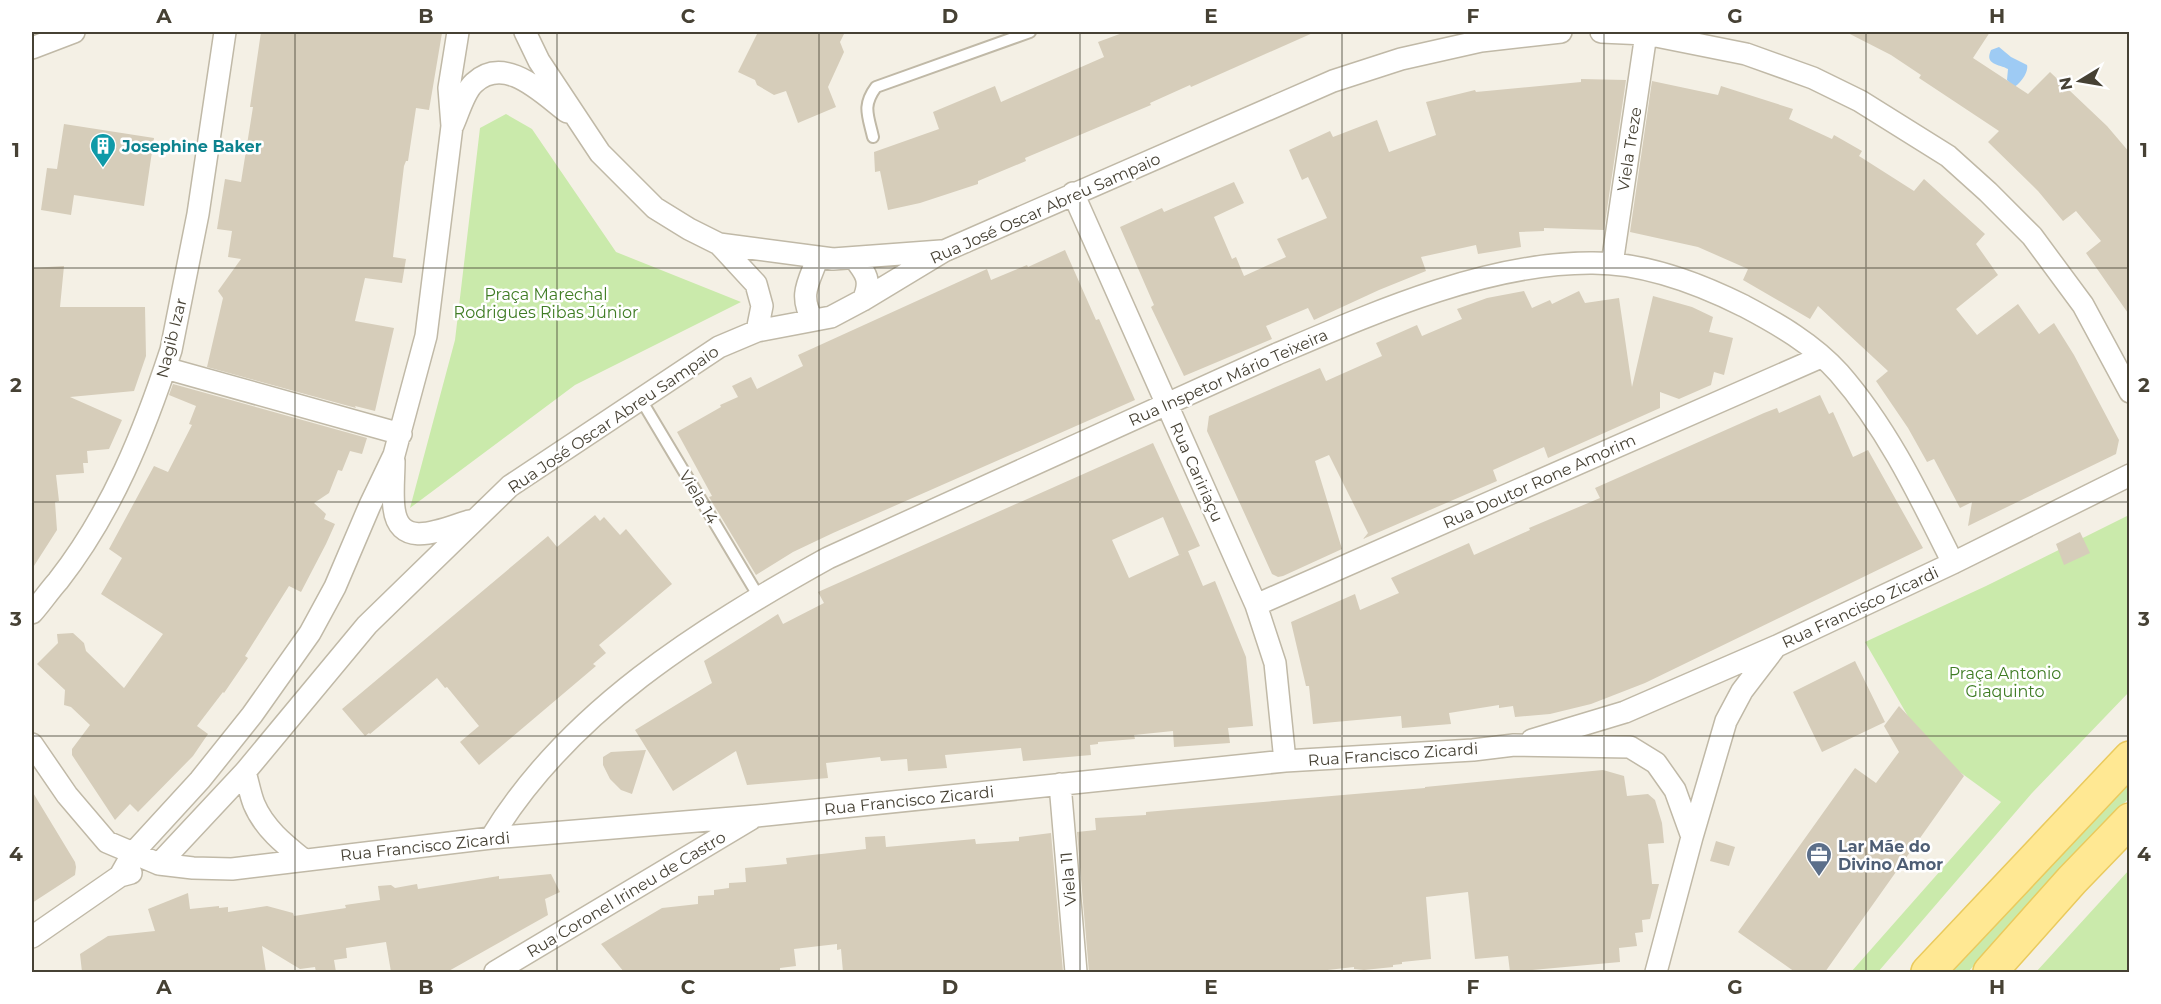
<svg xmlns="http://www.w3.org/2000/svg" width="2161" height="1004" viewBox="0 0 2161 1004" font-family="Montserrat,sans-serif">
<rect width="100%" height="100%" fill="#f4f0e5"/>
<path fill="#caeaab" d="M 506,114 L 532,129 L 616,252 L 741,302 L 575,385 L 410,508 L 455,340 L 480,128 Z
M 2129,515 L 2129,692 L 2032,793 L 1878,972 L 1851,972 L 2001,802 L 1946,762 L 1909,718 L 1865,642 L 1986,586 Z
M 2129,781 L 2129,798 L 1968,972 L 1949,972 Z
M 2129,870 L 2129,972 L 2036,972 Z"/>
<path fill="#9ecbf4" d="M 1999,47 L 2011,57 L 2027,65 C 2029,72 2020,84 2014,87 L 2007,80 L 2008,69 C 1999,64 1984,65 1991,50 Z"/>
<path fill="#d6cdba" d="M 261,32 L 442,33 L 429,110 L 416,108 L 408,161 L 406,161 L 404,166 L 393,257 L 406,259 L 402,283 L 365,278 L 355,321 L 394,328 L 375,411 L 355,406 L 356,408 L 207,367 L 223,298 L 218,291 L 241,259 L 228,257 L 232,231 L 217,229 L 225,179 L 241,182 L 253,107 L 250,107 Z
M 758,32 L 845,32 L 840,42 L 844,52 L 828,87 L 836,107 L 798,123 L 786,91 L 774,95 L 757,85 L 755,80 L 738,72 Z
M 1125,32 L 1315,32 L 1191,87 L 1190,85 L 1150,103 L 1151,105 L 1025,158 L 1026,161 L 978,181 L 978,184 L 920,203 L 888,210 L 880,171 L 875,172 L 874,152 L 939,129 L 933,112 L 995,86 L 1001,102 L 1104,57 L 1098,42 Z
M 1846,32 L 1990,32 L 1973,58 L 2028,94 L 2050,72 L 2107,126 L 2130,153 L 2130,316 L 2086,253 L 2101,241 L 2076,211 L 2063,221 L 2038,191 L 1988,142 L 1999,131 L 1919,78 L 1921,75 L 1891,55 Z
M 1581,79 L 1626,80 L 1604,230 L 1544,228 L 1544,231 L 1519,232 L 1521,247 L 1478,254 L 1476,245 L 1421,257 L 1426,271 L 1379,290 L 1314,320 L 1308,308 L 1266,326 L 1272,339 L 1184,376 L 1151,307 L 1154,305 L 1120,227 L 1162,208 L 1164,212 L 1234,182 L 1244,203 L 1214,217 L 1232,259 L 1236,257 L 1244,276 L 1286,257 L 1277,239 L 1327,218 L 1308,177 L 1302,180 L 1289,150 L 1330,131 L 1333,137 L 1377,120 L 1389,152 L 1436,135 L 1426,102 L 1475,90 L 1476,92 L 1581,82 Z
M 1652,81 L 1718,95 L 1721,86 L 1793,109 L 1789,119 L 1832,139 L 1834,135 L 1862,151 L 1859,156 L 1914,191 L 1924,179 L 1985,234 L 1976,244 L 1998,275 L 1956,309 L 1977,335 L 2018,304 L 2039,334 L 2054,323 L 2074,355 L 2119,440 L 2116,454 L 1968,526 L 1972,502 L 1960,508 L 1934,459 L 1927,462 L 1908,428 L 1876,381 L 1888,371 L 1818,306 L 1810,319 L 1743,280 L 1748,269 L 1698,247 L 1630,232 Z
M 64,124 L 154,138 L 144,206 L 74,195 L 71,215 L 41,210 L 47,168 L 57,169 Z
M 1065,250 L 1096,320 L 1099,319 L 1135,400 L 833,533 L 793,552 L 756,575 L 709,497 L 712,496 L 677,432 L 721,407 L 720,405 L 738,397 L 732,386 L 751,377 L 757,389 L 803,366 L 798,355 L 987,269 L 991,280 L 1027,265 L 1028,267 Z
M 64,266 L 60,307 L 145,307 L 146,356 L 134,391 L 70,397 L 122,420 L 109,449 L 87,451 L 88,463 L 83,463 L 84,473 L 56,475 L 59,501 L 55,502 L 57,530 L 32,569 L 32,268 Z
M 1524,291 L 1532,308 L 1550,300 L 1552,304 L 1579,291 L 1585,303 L 1619,298 L 1632,387 L 1653,296 L 1692,307 L 1713,317 L 1709,332 L 1733,338 L 1724,375 L 1714,372 L 1711,385 L 1679,399 L 1660,392 L 1660,408 L 1548,458 L 1544,447 L 1493,470 L 1497,481 L 1363,539 L 1368,533 L 1329,455 L 1315,461 L 1342,549 L 1283,576 L 1278,577 L 1272,574 L 1207,431 L 1209,416 L 1320,368 L 1326,381 L 1382,356 L 1376,343 L 1417,325 L 1422,336 L 1462,319 L 1457,309 L 1487,298 Z
M 173,384 L 367,438 L 362,454 L 350,451 L 342,471 L 338,470 L 329,493 L 314,503 L 326,514 L 324,519 L 335,524 L 326,544 L 301,592 L 289,586 L 245,656 L 248,658 L 224,693 L 223,692 L 197,726 L 208,734 L 193,756 L 138,812 L 130,804 L 115,820 L 72,755 L 72,749 L 90,725 L 71,707 L 64,705 L 65,690 L 37,664 L 58,643 L 57,634 L 73,633 L 84,643 L 86,651 L 124,688 L 163,634 L 101,594 L 122,558 L 109,549 L 154,466 L 168,472 L 192,425 L 189,424 L 196,406 L 169,395 Z
M 1820,395 L 1829,414 L 1833,412 L 1853,457 L 1868,450 L 1923,548 L 1645,683 L 1591,704 L 1550,714 L 1515,717 L 1513,706 L 1499,708 L 1499,705 L 1449,713 L 1451,724 L 1402,728 L 1401,716 L 1313,724 L 1309,686 L 1306,686 L 1291,622 L 1355,594 L 1360,610 L 1399,593 L 1391,578 L 1469,543 L 1474,555 L 1530,530 L 1529,528 L 1600,498 L 1595,488 L 1764,413 L 1777,408 L 1779,413 Z
M 1153,443 L 1200,546 L 1179,555 L 1163,517 L 1112,540 L 1129,578 L 1188,551 L 1203,586 L 1215,581 L 1246,657 L 1253,726 L 1228,728 L 1230,743 L 1174,747 L 1173,731 L 1134,735 L 1135,739 L 1098,742 L 1098,744 L 1090,745 L 1091,755 L 1023,761 L 1021,748 L 945,755 L 947,768 L 908,771 L 907,759 L 881,761 L 880,757 L 826,763 L 828,778 L 747,785 L 736,751 L 673,791 L 635,730 L 712,683 L 704,661 L 778,614 L 783,624 L 824,603 L 818,592 Z
M 595,515 L 600,521 L 604,517 L 620,535 L 626,529 L 672,584 L 599,645 L 606,653 L 593,664 L 596,666 L 479,765 L 460,742 L 479,726 L 447,687 L 445,688 L 437,678 L 370,734 L 369,733 L 365,736 L 342,709 L 548,536 L 557,547 Z
M 2080,532 L 2090,553 L 2064,565 L 2056,544 Z
M 1855,661 L 1885,722 L 1822,752 L 1793,692 Z
M 1899,706 L 1964,776 L 1825,972 L 1795,972 L 1738,932 L 1855,768 L 1876,783 L 1899,752 L 1884,726 Z
M 646,750 L 632,794 L 621,790 L 610,779 L 603,765 L 603,757 L 611,752 Z
M 1603,770 L 1624,776 L 1627,796 L 1648,794 L 1655,800 L 1662,823 L 1664,843 L 1648,844 L 1652,884 L 1659,884 L 1650,919 L 1642,920 L 1643,932 L 1635,933 L 1637,946 L 1619,948 L 1620,962 L 1510,972 L 1508,956 L 1475,959 L 1468,892 L 1426,897 L 1431,959 L 1402,962 L 1402,964 L 1393,965 L 1393,967 L 1364,970 L 1354,969 L 1354,967 L 1310,972 L 1089,972 L 1077,832 L 1096,830 L 1095,818 L 1146,815 L 1146,812 L 1169,810 L 1425,788 L 1425,787 Z
M 32,791 L 75,862 L 76,867 L 75,875 L 32,903 Z
M 1051,833 L 1063,972 L 843,972 L 841,949 L 837,950 L 837,944 L 794,949 L 796,966 L 780,968 L 780,972 L 624,972 L 601,944 L 662,908 L 698,904 L 698,896 L 714,895 L 714,890 L 729,888 L 729,883 L 746,882 L 745,868 L 787,864 L 786,858 L 866,849 L 865,837 L 885,836 L 886,847 L 975,839 L 976,844 L 1019,841 L 1019,837 Z
M 1716,841 L 1735,847 L 1729,866 L 1710,861 Z
M 551,874 L 560,892 L 545,899 L 548,915 L 447,972 L 391,972 L 386,942 L 346,948 L 347,958 L 334,960 L 336,972 L 316,972 L 315,967 L 300,969 L 262,946 L 266,972 L 82,972 L 80,954 L 108,936 L 155,931 L 148,909 L 188,893 L 190,909 L 219,906 L 219,908 L 228,907 L 228,912 L 267,906 L 293,913 L 294,916 L 346,908 L 345,905 L 380,900 L 378,886 L 391,885 L 395,888 L 417,884 L 418,889 L 499,876 L 499,879 Z"/>
<g fill="none" stroke-linecap="round" stroke-linejoin="round">
<defs>
<path id="lane" d="M 873,137 C 868,115 862,106 876,87 L 1030,32
M 640,398 L 759,597"/>
<path id="street" d="M 525,32 L 539,61 L 600,153 L 655,208 L 689,229 L 719,244 L 833,259 L 941,251
M 1601,32 L 1646,34 L 1746,54 L 1813,78 L 1860,101 L 1948,156 L 1988,192 L 2032,236 L 2083,305 L 2130,392
M 32,48 L 74,32
M 453,125 C 459,112 464,92 474,83 C 505,54 542,93 567,112
M 1073,193 L 1256,605 L 1275,663 L 1285,761
M 719,244 L 756,284 L 762,306 L 757,331
M 854,258 C 866,273 872,281 863,300
M 1612,264 L 1646,34
M 813,320 C 798,295 809,282 818,257
M 165,368 L 401,434
M 394,461 C 394,476 392,493 394,508 C 399,551 443,529 469,521
M 1256,605 L 1821,357
M 32,613 C 41,603 49,591 58,581 C 112,512 144,432 171,350 L 198,214 L 225,32
M 1532,740 L 1625,712 L 1777,646 L 1953,563 L 2130,475
M 32,744 L 67,795 L 107,842 L 159,864 L 193,868 L 232,869 L 491,838 L 757,816 L 1285,761 L 1473,750 L 1514,745 L 1630,747 L 1656,763 L 1675,790 L 1692,837
M 245,772 C 248,782 250,794 254,804 C 264,828 284,844 304,860
M 1060,784 L 1076,972
M 491,838 C 568,711 700,629 828,558 L 1277,354 C 1373,313 1488,262 1593,263 C 1645,263 1698,283 1744,306 C 1778,324 1813,344 1839,373 C 1888,429 1920,497 1953,563
M 159,864 L 245,772 L 367,625 L 510,486 L 719,347 L 757,331 L 831,317 L 863,300 L 944,251 L 1333,81 L 1401,59 L 1481,41 L 1561,32
M 120,876 L 133,853 L 200,780 L 252,715 L 310,633 L 335,587 L 370,505 L 394,455 L 426,336 L 452,126 L 449,88 L 458,32
M 32,937 L 120,876 L 131,873
M 495,972 L 751,819
M 1656,972 L 1692,837 L 1726,721 L 1742,691 L 1774,649"/>
<path id="primary" d="M 1928,972 L 2130,758
M 1990,972 L 2072,880 L 2130,820"/>
</defs>
<use href="#lane" stroke="#c0b9a7" stroke-width="14"/>
<use href="#street" stroke="#c0b9a7" stroke-width="24"/>
<use href="#primary" stroke="#eaca5d" stroke-width="36"/>
<use href="#lane" stroke="#fff" stroke-width="10"/>
<use href="#street" stroke="#fff" stroke-width="21"/>
<use href="#primary" stroke="#ffe893" stroke-width="33"/>
</g>
<path fill="none" stroke="#464134" stroke-width="1.5" stroke-opacity="0.55" d="M 295,32 L 295,972M 557,32 L 557,972M 819,32 L 819,972M 1080,32 L 1080,972M 1342,32 L 1342,972M 1604,32 L 1604,972M 1866,32 L 1866,972M 32,268 L 2130,268M 32,502 L 2130,502M 32,736 L 2130,736"/>
<defs>
<symbol id="building-pin" viewBox="-11 -11 22 30"><path d="M0 17L-7.5 6A9.5 9.5 0 1 1 7.5 6Z" fill="#0f9aa8" stroke="#fff"/><path d="M-4-6H4V6H1V3H-1V6H-4ZM-2.5-4.3h1.7v1.8h-1.7ZM.8-4.3h1.7v1.8H.8ZM-2.5-1h1.7V.8h-1.7ZM.8-1h1.7V.8H.8Z" fill="#fff"/></symbol>
<symbol id="office-pin" viewBox="-11 -11 22 30"><path d="M0 17L-7.5 6A9.5 9.5 0 1 1 7.5 6Z" fill="#5c6f8a" stroke="#fff"/><path d="M-6-3h4V-5.5h4V-3h4V5H-6ZM-1-4.5V-3h2v-1.5ZM-6 0V1H6V0Z" fill="#fff"/></symbol>
</defs>
<g fill-rule="evenodd">
<use href="#building-pin" x="88" y="131" width="30" height="40"/>
<use href="#office-pin" x="1804" y="840" width="30" height="40"/>
</g>
<g text-anchor="middle" stroke-width="5" stroke-linejoin="round" paint-order="stroke">
<g font-size="16" font-weight="bold" fill="#0d838f" stroke="#fff" text-anchor="start">
<text x="122" y="152">Josephine Baker</text>
</g>
<g font-size="16" fill="#464134" stroke="#fff">
<text transform="translate(1629 149) rotate(-81)" y="6">Viela Treze</text>
<text transform="translate(1045 208) rotate(-24)" y="6">Rua José Oscar Abreu Sampaio</text>
<text transform="translate(171 338) rotate(-76)" y="6">Nagib Izar</text>
<text transform="translate(1228 377) rotate(-24)" y="6">Rua Inspetor Mário Teixeira</text>
<text transform="translate(613 419) rotate(-34)" y="6">Rua José Oscar Abreu Sampaio</text>
<text transform="translate(1197 472) rotate(66)" y="6">Rua Caririaçu</text>
<text transform="translate(1539 481) rotate(-24)" y="6">Rua Doutor Rone Amorim</text>
<text transform="translate(699 497) rotate(59)" y="6">Viela 14</text>
<text transform="translate(1860 607) rotate(-25)" y="6">Rua Francisco Zicardi</text>
<text transform="translate(1393 754) rotate(-4)" y="6">Rua Francisco Zicardi</text>
<text transform="translate(909 800) rotate(-6)" y="6">Rua Francisco Zicardi</text>
<text transform="translate(425 846) rotate(-6)" y="6">Rua Francisco Zicardi</text>
<text transform="translate(1068 879) rotate(-95)" y="6">Viela 11</text>
<text transform="translate(626 894) rotate(-31)" y="6">Rua Coronel Irineu de Castro</text>
</g>
<g font-size="16" fill="#3f7c24" stroke="#fff">
<text x="546" y="300">Praça Marechal<tspan x="546" dy="18">Rodrigues Ribas Júnior</tspan></text>
<text x="2005" y="679">Praça Antonio<tspan x="2005" dy="18">Giaquinto</tspan></text>
</g>
<g font-size="16" font-weight="bold" fill="#4e5e75" stroke="#fff" text-anchor="start">
<text x="1838" y="852">Lar Mãe do<tspan x="1838" dy="18">Divino Amor</tspan></text>
</g>
</g>
<rect width="2161" height="1004" fill="none" stroke="#ffffff" stroke-width="66"/>
<g transform="translate(2080 81) rotate(259)" stroke="#ffffff" stroke-width="4.5" paint-order="stroke">
<path d="M0-4.5L10 22L0 15L-10 22Z" fill="#464134"/>
<text y="-9" font-size="16" font-weight="bold" text-anchor="middle" fill="#464134">N</text>
</g>
<rect x="33" y="33" width="2095" height="938" fill="none" stroke="#464134" stroke-width="2"/>
<g font-size="20" text-anchor="middle" font-weight="bold" fill="#464134">
<text x="164" y="23">A</text>
<text x="426" y="23">B</text>
<text x="688" y="23">C</text>
<text x="950" y="23">D</text>
<text x="1211" y="23">E</text>
<text x="1473" y="23">F</text>
<text x="1735" y="23">G</text>
<text x="1997" y="23">H</text>
<text x="16" y="157">1</text>
<text x="2144" y="157">1</text>
<text x="16" y="392">2</text>
<text x="2144" y="392">2</text>
<text x="16" y="626">3</text>
<text x="2144" y="626">3</text>
<text x="16" y="861">4</text>
<text x="2144" y="861">4</text>
<text x="164" y="994">A</text>
<text x="426" y="994">B</text>
<text x="688" y="994">C</text>
<text x="950" y="994">D</text>
<text x="1211" y="994">E</text>
<text x="1473" y="994">F</text>
<text x="1735" y="994">G</text>
<text x="1997" y="994">H</text>
</g>
</svg>
